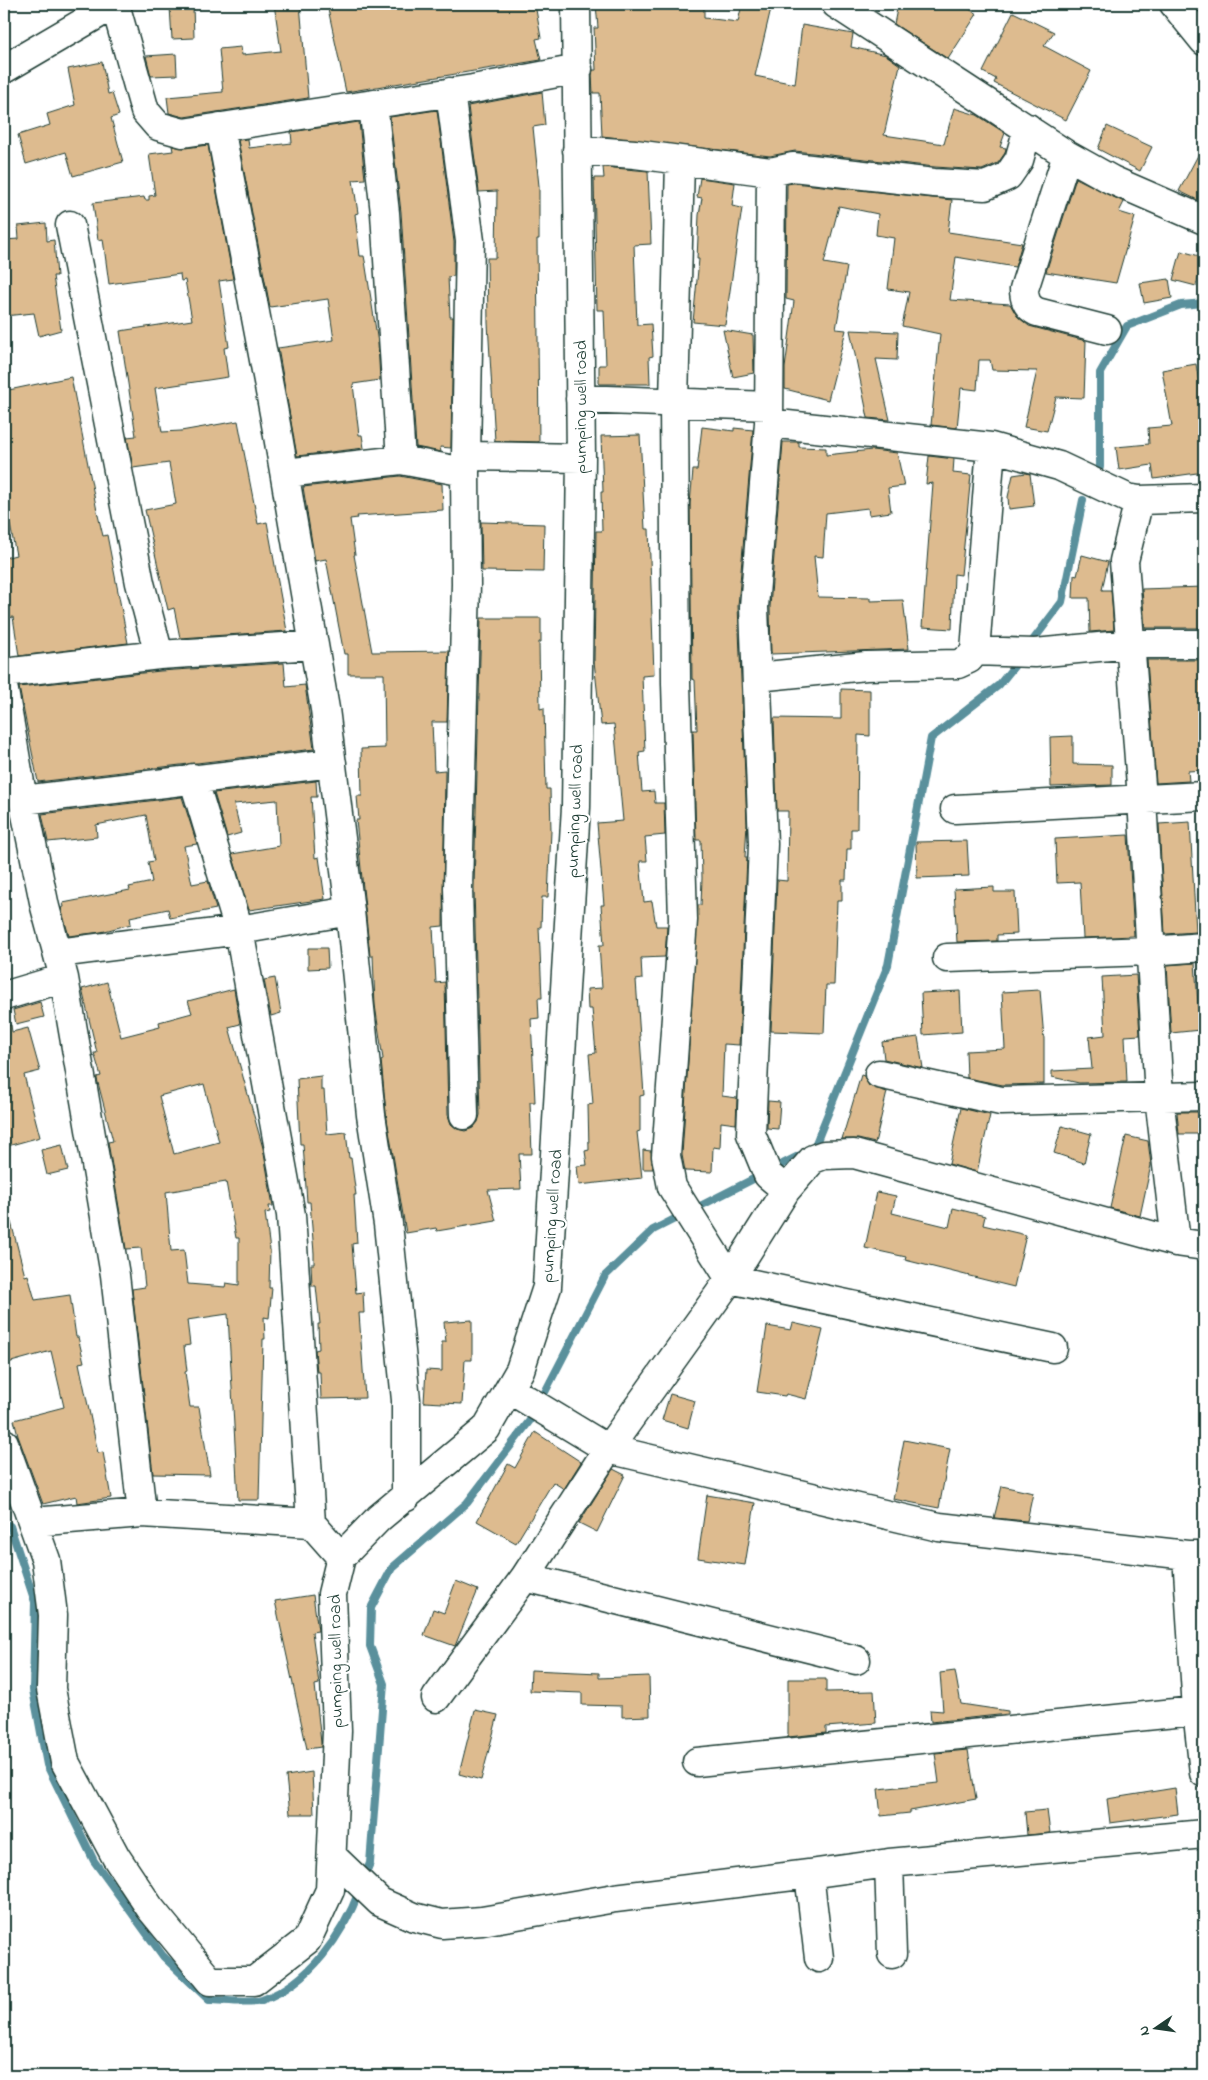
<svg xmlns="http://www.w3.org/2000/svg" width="1208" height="2080" viewBox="0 0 1208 2080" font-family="'Indie Flower',sans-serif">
<rect width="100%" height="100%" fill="#fff"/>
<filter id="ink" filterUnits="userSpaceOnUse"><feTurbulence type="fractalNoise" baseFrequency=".02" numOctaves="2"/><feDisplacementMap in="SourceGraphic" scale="10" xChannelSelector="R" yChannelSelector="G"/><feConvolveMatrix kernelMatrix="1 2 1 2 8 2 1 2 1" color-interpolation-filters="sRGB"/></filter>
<g filter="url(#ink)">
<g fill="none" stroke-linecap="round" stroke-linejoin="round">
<path stroke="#5a909c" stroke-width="8" d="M 1100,467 L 1100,373 L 1127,326 L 1181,305 L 1204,303
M 1028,647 L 1062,602 L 1083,500
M 543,1396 L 605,1276 L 653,1230 L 814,1148 L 888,965 L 931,738 L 999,685 L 1020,659
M 4,1523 L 10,1526 L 35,1602 L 33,1690 L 47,1765 L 94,1861 L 163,1956 L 209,2000 C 222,2000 250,2004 262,2000 C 310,1983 343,1935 360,1889
M 364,1878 L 370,1863 L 384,1684 L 370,1646 L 371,1608 L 392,1568 L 467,1503 L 531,1419"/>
</g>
<path fill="#ddbb8f" stroke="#1f3d34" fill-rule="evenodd" d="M 274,4 L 300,4 L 308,98 L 184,117 L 169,113 L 167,97 L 223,92 L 219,49 L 241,47 L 242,55 L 281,51 Z
M 327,4 L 535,4 L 541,38 L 536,39 L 541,60 L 346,92 Z
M 596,4 L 704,4 L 704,18 L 738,22 L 742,4 L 772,4 L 755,76 L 795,84 L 802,25 L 853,34 L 851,47 L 886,55 L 900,65 L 884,135 L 944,144 L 954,108 L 977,115 L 1005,133 L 1000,147 L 1006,148 L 1005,153 L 998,163 L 982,170 L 935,167 L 795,151 L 770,156 L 602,136 L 600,93 L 593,93 L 592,75 L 593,70 L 596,70 L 594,28 L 598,28 Z
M 898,4 L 961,4 L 977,14 L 948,59 L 894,24 Z
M 193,6 L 194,38 L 172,39 L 170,7 Z
M 1013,12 L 1054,32 L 1044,46 L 1091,71 L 1066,120 L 994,83 L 996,79 L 983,72 Z
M 176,54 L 177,75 L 151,76 L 146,56 Z
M 102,62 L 108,94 L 112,93 L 119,115 L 111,118 L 123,162 L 73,176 L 66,152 L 26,164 L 18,135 L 50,125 L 47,114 L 75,105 L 68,69 Z
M 542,92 L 545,125 L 533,127 L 539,186 L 539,239 L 537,239 L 539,442 L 495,441 L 488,323 L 487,258 L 496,258 L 497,191 L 479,192 L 468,106 Z
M 437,110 L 454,242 L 454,276 L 448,277 L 450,317 L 453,317 L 451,448 L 440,447 L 441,452 L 416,447 L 401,212 L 390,117 Z
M 359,122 L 365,179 L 353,180 L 358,213 L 355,214 L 360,256 L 364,256 L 365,261 L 378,343 L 380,380 L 353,384 L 359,435 L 362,435 L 364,448 L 297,456 L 278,348 L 334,340 L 328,299 L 270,307 L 238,140 L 248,139 L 249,148 L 292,143 L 291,132 Z
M 1107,126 L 1152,147 L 1140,171 L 1098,149 Z
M 1204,144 L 1204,203 L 1179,191 Z
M 208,145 L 233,279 L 219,281 L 229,347 L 224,348 L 228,377 L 155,388 L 162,432 L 181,431 L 238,421 L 258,524 L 267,522 L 287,631 L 180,638 L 174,608 L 168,610 L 145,510 L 176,504 L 169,463 L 133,468 L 127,437 L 136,436 L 120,331 L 192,320 L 185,280 L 181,281 L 180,274 L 109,284 L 103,239 L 98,240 L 93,203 L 144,197 L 145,200 L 149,200 L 149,196 L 155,195 L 149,154 L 173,151 L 172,146 L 185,148 Z
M 603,167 L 648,171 L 651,244 L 634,245 L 637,325 L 651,324 L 653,356 L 649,357 L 650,384 L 599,384 L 599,365 L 606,365 L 604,310 L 597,310 L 594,178 L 604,178 Z
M 700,178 L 735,183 L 732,206 L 742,208 L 725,325 L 693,322 L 699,259 L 697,259 L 699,215 L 702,198 L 697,197 Z
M 1076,178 L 1124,202 L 1119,212 L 1135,217 L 1116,283 L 1046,272 Z
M 794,183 L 952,200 L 948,232 L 1022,243 L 1015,267 L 956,257 L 950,300 L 1010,304 L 1017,316 L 1029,326 L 1086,341 L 1084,398 L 1056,397 L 1047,431 L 1024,427 L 1037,371 L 992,370 L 990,360 L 979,360 L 977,390 L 961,388 L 957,428 L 931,425 L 940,334 L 902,326 L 909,292 L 888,289 L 894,238 L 876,235 L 878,214 L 839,206 L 824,263 L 847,267 L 836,329 L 846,330 L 828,400 L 785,389 L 785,368 L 794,301 L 786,299 L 787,184 Z
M 46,223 L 47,241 L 54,240 L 57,276 L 53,276 L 61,330 L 39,336 L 34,313 L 4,316 L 4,240 L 19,239 L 18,226 Z
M 1181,251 L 1203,257 L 1196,286 L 1173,280 Z
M 1169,279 L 1172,298 L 1144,303 L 1140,283 Z
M 723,330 L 753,335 L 754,373 L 733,377 Z
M 850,330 L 898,332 L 897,360 L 876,359 L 890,420 L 868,418 Z
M 1196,364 L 1204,414 L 1204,472 L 1154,479 L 1152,465 L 1119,470 L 1116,447 L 1149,444 L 1148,428 L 1172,426 L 1162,370 Z
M 71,377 L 97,511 L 103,536 L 107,535 L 128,643 L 19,656 L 13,617 L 4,619 L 4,558 L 16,555 L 4,494 L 4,391 Z
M 702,427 L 734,431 L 734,428 L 753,430 L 738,606 L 747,824 L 745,857 L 747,857 L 739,1045 L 724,1044 L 722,1096 L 737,1098 L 736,1124 L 721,1122 L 720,1148 L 713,1147 L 712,1172 L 685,1171 L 682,1155 L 698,905 L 701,905 L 702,878 L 701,840 L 696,840 L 693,730 L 697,730 L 695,680 L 692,679 L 690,504 L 693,470 L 697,470 Z
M 640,435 L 645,529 L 649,529 L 654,675 L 642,676 L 645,751 L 639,752 L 642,792 L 654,791 L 655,803 L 664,803 L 665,835 L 645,837 L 647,861 L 640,861 L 644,902 L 652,901 L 656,926 L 667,926 L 665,957 L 641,958 L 642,979 L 636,980 L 644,1095 L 640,1096 L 640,1131 L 637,1132 L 642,1178 L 579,1185 L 577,1166 L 587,1165 L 585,1151 L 589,1150 L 588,1105 L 593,1104 L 589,1054 L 596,1053 L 592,1009 L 588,1009 L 587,989 L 602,988 L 599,945 L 604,945 L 601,905 L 604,905 L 597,823 L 623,821 L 614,724 L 601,725 L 594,661 L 596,531 L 602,531 L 601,492 L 603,492 L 601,436 Z
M 783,442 L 799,442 L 799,447 L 826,448 L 826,455 L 872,450 L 897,453 L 904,486 L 888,488 L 891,512 L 869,515 L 868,508 L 826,513 L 823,557 L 814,556 L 818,597 L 870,598 L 870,601 L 903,600 L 909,649 L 771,654 L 770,607 Z
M 929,456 L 954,459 L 953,473 L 971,475 L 961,575 L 954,574 L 952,629 L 922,627 L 933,483 L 926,484 Z
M 1026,473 L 1030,474 L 1034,506 L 1009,509 L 1008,497 L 1013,475 Z
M 400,476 L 442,484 L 443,510 L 357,516 L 358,518 L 350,519 L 355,555 L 354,555 L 372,652 L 449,651 L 447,722 L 432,722 L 434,771 L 445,770 L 443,926 L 433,927 L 436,983 L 445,982 L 448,1115 L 451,1124 L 457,1129 L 465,1131 L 473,1128 L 478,1122 L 480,1115 L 474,888 L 481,618 L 541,618 L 541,642 L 539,642 L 540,709 L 544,708 L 546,789 L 550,789 L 551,831 L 548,897 L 542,897 L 541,927 L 539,927 L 542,998 L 538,998 L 539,1018 L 531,1019 L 535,1102 L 530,1102 L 532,1154 L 519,1154 L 521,1189 L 488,1190 L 496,1221 L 437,1231 L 436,1228 L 406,1233 L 386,1113 L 381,1060 L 383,1059 L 375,1005 L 373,956 L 370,956 L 356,820 L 359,820 L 357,796 L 362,796 L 361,749 L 385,748 L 384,674 L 348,674 L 348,654 L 344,654 L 326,559 L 315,561 L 303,487 Z
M 481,522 L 544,524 L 543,572 L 482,571 Z
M 1082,555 L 1108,562 L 1102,590 L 1111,590 L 1114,630 L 1090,632 L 1089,598 L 1073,598 L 1074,575 L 1077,576 Z
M 1204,587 L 1204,628 L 1145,628 L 1142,589 Z
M 1147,660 L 1204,660 L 1204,770 L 1188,771 L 1189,781 L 1156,783 Z
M 284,663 L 286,687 L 305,685 L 314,749 L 38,782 L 19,687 L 160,671 Z
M 841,689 L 870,690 L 870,736 L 858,735 L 857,829 L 851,829 L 851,849 L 847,849 L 846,880 L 842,880 L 842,901 L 837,901 L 834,985 L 826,985 L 824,1033 L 771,1031 L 777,880 L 787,881 L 788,811 L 777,811 L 774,718 L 841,719 Z
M 1073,736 L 1073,764 L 1112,765 L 1112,785 L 1051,787 L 1050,737 Z
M 316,781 L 317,797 L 311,797 L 315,858 L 319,857 L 325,899 L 249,910 L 232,854 L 279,846 L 277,800 L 234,804 L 241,833 L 227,837 L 214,793 Z
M 182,797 L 197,844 L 184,846 L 192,884 L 208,881 L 216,909 L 170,918 L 168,909 L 130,917 L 131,924 L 101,932 L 69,936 L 61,908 L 64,907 L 63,903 L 130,890 L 129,887 L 152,882 L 148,862 L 154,861 L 146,815 L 96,825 L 97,837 L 48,842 L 42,814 Z
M 1190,822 L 1196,932 L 1165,934 L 1159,824 Z
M 1128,835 L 1134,936 L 1083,938 L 1080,882 L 1057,883 L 1055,839 Z
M 967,841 L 969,876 L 917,878 L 916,842 Z
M 994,887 L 994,892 L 1015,892 L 1017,934 L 997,935 L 997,941 L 957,942 L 954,889 Z
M 308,948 L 327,948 L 328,968 L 308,969 Z
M 1195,963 L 1200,1030 L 1171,1033 L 1167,965 Z
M 1136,975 L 1140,1035 L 1125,1036 L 1127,1082 L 1079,1083 L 1052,1077 L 1052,1071 L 1092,1069 L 1089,1037 L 1105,1035 L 1102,977 Z
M 275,978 L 281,1013 L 271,1016 L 264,980 Z
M 107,982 L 121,1037 L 160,1027 L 159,1022 L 192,1013 L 188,1001 L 234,989 L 240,1024 L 229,1027 L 263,1148 L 273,1206 L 269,1206 L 270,1212 L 265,1213 L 270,1250 L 269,1288 L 272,1288 L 269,1318 L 264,1317 L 265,1339 L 263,1339 L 259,1500 L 238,1500 L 228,1314 L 187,1320 L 190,1345 L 184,1346 L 187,1371 L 185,1372 L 190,1407 L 199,1407 L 210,1475 L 153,1474 L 132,1289 L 145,1287 L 141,1248 L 126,1249 L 108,1142 L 113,1141 L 97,1079 L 97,1077 L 101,1076 L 94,1053 L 97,1053 L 82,989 ZM 204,1084 L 219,1142 L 174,1154 L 159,1096 ZM 226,1182 L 236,1238 L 239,1238 L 239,1285 L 226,1283 L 225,1287 L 188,1284 L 184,1250 L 171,1251 L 166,1192 Z
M 1040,990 L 1044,1039 L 1044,1084 L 1003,1085 L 967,1078 L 966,1051 L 1005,1049 L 1002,992 Z
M 960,991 L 962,1032 L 923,1035 L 921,993 Z
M 40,1002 L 44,1017 L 16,1024 L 13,1010 Z
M 11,1025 L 12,1032 L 28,1028 L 40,1071 L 24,1075 L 40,1137 L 4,1147 L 4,1026 Z
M 918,1037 L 923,1068 L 884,1059 L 882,1042 Z
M 861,1075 L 864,1076 L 869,1086 L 887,1092 L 875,1143 L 858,1139 L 842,1139 Z
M 321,1076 L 321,1090 L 324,1090 L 327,1134 L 346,1132 L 349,1158 L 351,1158 L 356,1195 L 354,1195 L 357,1243 L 352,1244 L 356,1293 L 363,1292 L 364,1313 L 359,1313 L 365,1398 L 321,1399 L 320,1372 L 317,1372 L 315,1350 L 319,1349 L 318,1324 L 320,1324 L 316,1286 L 312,1286 L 311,1264 L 314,1264 L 314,1253 L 310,1202 L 307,1202 L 303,1144 L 300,1144 L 297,1079 Z
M 768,1101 L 780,1102 L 778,1129 L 767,1128 Z
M 961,1108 L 990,1115 L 977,1172 L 949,1164 Z
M 1177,1112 L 1204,1112 L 1204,1134 L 1179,1134 Z
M 1062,1126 L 1091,1134 L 1084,1163 L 1054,1153 Z
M 1126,1136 L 1148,1141 L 1151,1165 L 1140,1216 L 1110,1208 Z
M 62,1145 L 68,1170 L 47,1175 L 41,1150 Z
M 643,1150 L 651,1151 L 653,1169 L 643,1169 Z
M 877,1192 L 896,1196 L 892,1213 L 949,1227 L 953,1208 L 985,1216 L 983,1225 L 1026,1235 L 1014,1287 L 905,1260 L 906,1257 L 865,1248 Z
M 11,1222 L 25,1276 L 28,1275 L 35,1300 L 70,1295 L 76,1337 L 78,1337 L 84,1362 L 79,1363 L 98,1453 L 103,1452 L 111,1498 L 77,1503 L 76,1496 L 43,1504 L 18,1436 L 14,1420 L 64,1407 L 51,1351 L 4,1364 L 4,1223 Z
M 472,1320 L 472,1360 L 465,1360 L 462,1404 L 424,1402 L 426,1370 L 442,1371 L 442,1342 L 446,1342 L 444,1322 Z
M 793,1323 L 823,1330 L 806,1399 L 786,1394 L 785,1396 L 757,1392 L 767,1326 L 791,1330 Z
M 670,1394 L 695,1401 L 688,1428 L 662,1420 Z
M 535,1432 L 581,1462 L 564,1489 L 553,1482 L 516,1543 L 477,1521 L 508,1464 L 515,1468 Z
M 904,1440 L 950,1449 L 939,1508 L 893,1499 Z
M 613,1469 L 625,1475 L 597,1532 L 579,1523 Z
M 1002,1486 L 1033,1493 L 1027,1521 L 994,1518 Z
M 707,1495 L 755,1503 L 745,1565 L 698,1558 Z
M 456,1581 L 478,1590 L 455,1646 L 424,1635 L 433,1609 L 444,1613 Z
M 313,1595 L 318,1631 L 312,1632 L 319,1684 L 315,1685 L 321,1743 L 321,1747 L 307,1749 L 275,1601 Z
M 531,1670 L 599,1673 L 599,1678 L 649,1676 L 650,1716 L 622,1717 L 622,1706 L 582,1705 L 582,1693 L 530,1691 Z
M 955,1671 L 961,1704 L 1008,1711 L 1008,1714 L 931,1722 L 930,1710 L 943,1711 L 940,1673 Z
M 788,1679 L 826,1679 L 826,1692 L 874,1691 L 876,1723 L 826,1727 L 826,1733 L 788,1737 Z
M 475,1710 L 498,1715 L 481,1780 L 459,1774 Z
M 968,1750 L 976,1799 L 910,1811 L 910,1813 L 881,1816 L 878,1789 L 939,1783 L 935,1753 Z
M 312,1772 L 314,1814 L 290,1814 L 286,1776 Z
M 1175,1788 L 1178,1814 L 1110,1823 L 1107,1799 Z
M 1047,1810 L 1050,1833 L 1027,1835 L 1025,1812 Z"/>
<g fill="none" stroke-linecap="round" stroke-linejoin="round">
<defs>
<path id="minor" d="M 115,4 L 145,111 L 158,126 L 183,133 L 473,89 L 578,69
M 836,4 L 1067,155 L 1112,180 L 1204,220
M 1174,4 L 1204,41
M 4,69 L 115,4
M 450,92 L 470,241 L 466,456
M 373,105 L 385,213 L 401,460
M 220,127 L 274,413 L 325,709 L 350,911 L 371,1115 L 388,1224 L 406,1400 L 406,1497
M 577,150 L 635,154 L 771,172 L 793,167 L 934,183 L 985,186 L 1008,176 L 1019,160 L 1028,128
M 1067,155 L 1024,289 C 1024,300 1027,307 1037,312 L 1107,330
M 680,161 L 674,402 L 676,683 L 683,920 L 666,1156 L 672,1187 L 730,1279 L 1053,1348
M 771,172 L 769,423 L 754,607 L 763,844 L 751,1134 L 768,1175 L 786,1190
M 70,225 L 140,583 L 159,655
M 580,399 L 769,406
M 769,423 L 991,447 L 1059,466 L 1127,498 L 1139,500 L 1204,498
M 285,473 L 401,460 L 465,472 L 466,456 L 581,458
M 975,651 L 1035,653 L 1131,644 L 1204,644
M 4,673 L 159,655 L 314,645
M 757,677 L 866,666 L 958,664 L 969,659 L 975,651 L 991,447
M 4,691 L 23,800 L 45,907 L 64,978 L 115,1275 L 142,1513
M 193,778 L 239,930 L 291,1215 L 311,1523 L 341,1557
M 23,800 L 332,763
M 955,809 L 1204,796
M 58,953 L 239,930 L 350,911
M 947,958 L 1150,951 L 1204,947
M 4,996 L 64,978
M 879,1074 L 1001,1101 L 1204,1096
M 464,1115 L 458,888 L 466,584 L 465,472
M 1176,1242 L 1204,1246
M 509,1389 L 608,1449 L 939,1527 L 1187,1555 L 1204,1555
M 4,1443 L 46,1560 L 53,1615 L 51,1689 L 65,1762 L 116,1857 L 150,1908 L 210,1981 L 254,1981 L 307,1940 L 330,1890 L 337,1731 L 332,1594 L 341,1557 L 379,1518 L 486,1429 L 520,1370 L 547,1287 L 576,807 L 581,458 L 576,4
M 33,1522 L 142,1513 L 311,1523
M 1187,1555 L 1197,1710 L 1204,1773
M 525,1577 L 608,1449 L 730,1279 L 786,1190 L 813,1159 L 824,1155 L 854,1154 L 1176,1242 L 1159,1097 L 1142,799 L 1124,561 L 1139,500
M 436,1698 L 525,1577 L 856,1660
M 697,1762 L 1204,1710
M 332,1856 L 380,1902 L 414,1917 L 442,1924 L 482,1921 L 615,1898 L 809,1874
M 892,1954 L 889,1863 L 1204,1834
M 819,1958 L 809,1874 L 889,1863"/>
</defs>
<use href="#minor" stroke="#1f3d34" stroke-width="31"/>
<use href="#minor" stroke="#fff" stroke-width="28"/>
</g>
</g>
<g text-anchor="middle" stroke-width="4.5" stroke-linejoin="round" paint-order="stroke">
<g font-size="18" fill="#1f3d34" stroke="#fff">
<text transform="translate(580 407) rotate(-90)" y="6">pumping well road</text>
<text transform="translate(574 811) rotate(-88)" y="6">pumping well road</text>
<text transform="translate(551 1216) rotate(-86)" y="6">pumping well road</text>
<text transform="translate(335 1661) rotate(-91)" y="6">pumping well road</text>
</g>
</g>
<rect width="1208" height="2080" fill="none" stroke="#fff" stroke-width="20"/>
<rect x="10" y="10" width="1188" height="2060" fill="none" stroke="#1f3d34" stroke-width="2" filter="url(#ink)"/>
<g transform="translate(1156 2028) rotate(257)" stroke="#ffffff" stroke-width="4" paint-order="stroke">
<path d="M0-4L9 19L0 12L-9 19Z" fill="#1f3d34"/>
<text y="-8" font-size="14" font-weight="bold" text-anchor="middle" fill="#1f3d34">N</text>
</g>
</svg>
